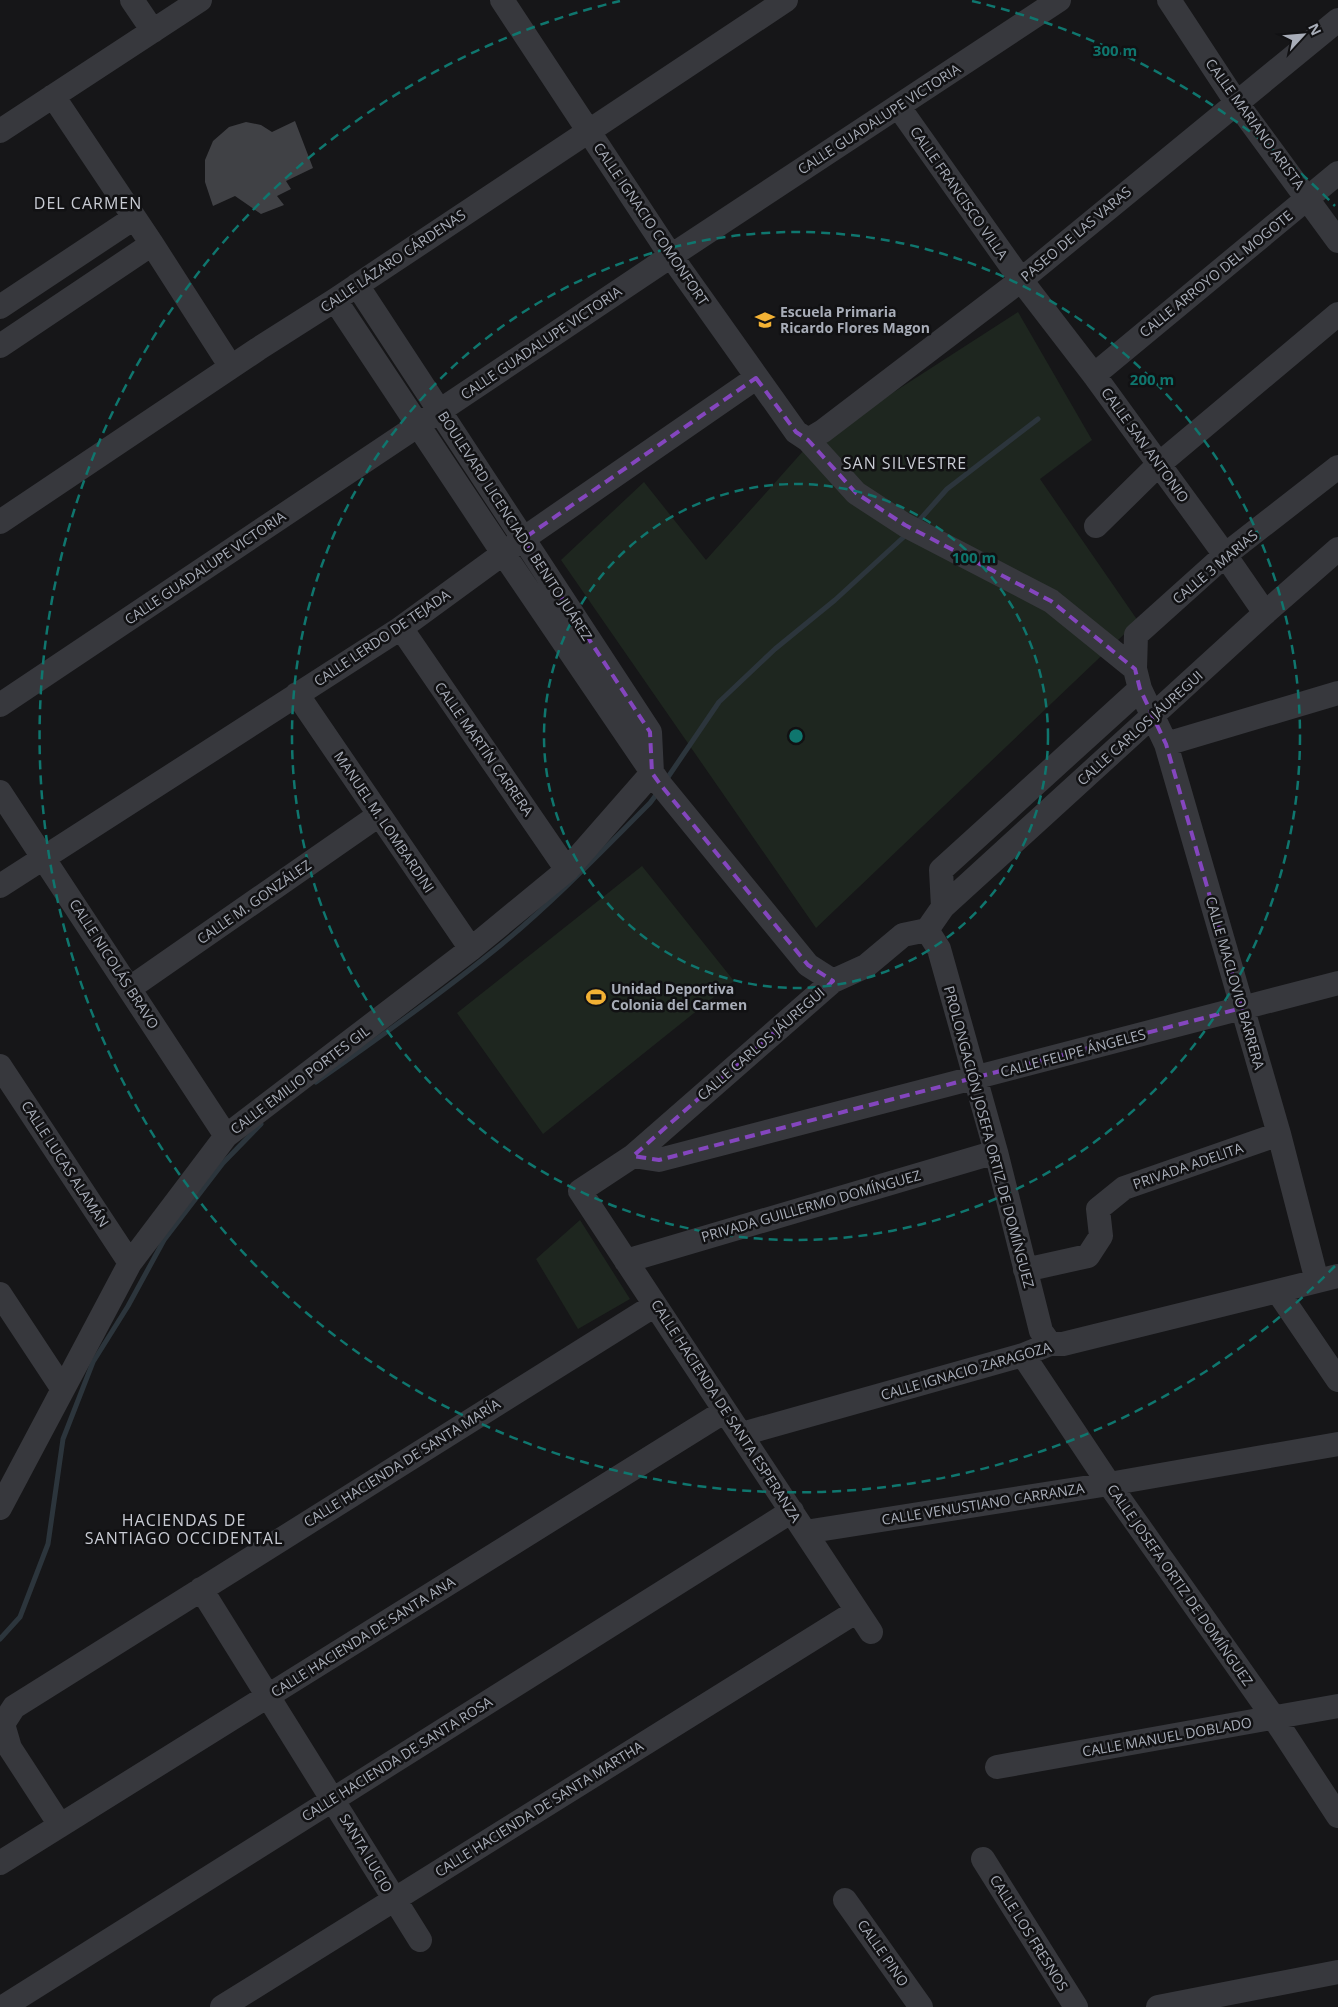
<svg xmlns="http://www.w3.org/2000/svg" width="1338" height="2007" viewBox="0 0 1338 2007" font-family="'Open Sans',sans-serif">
<rect width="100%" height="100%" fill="#161618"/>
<path fill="#1e261f" d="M 1018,312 L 1092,440 L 1040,479 L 1138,621 L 816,928 L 561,560 L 644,482 L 706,560 L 804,450 Z
M 642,866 L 734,981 L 543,1134 L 457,1013 Z
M 580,1220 L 630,1299 L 578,1329 L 536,1259 Z"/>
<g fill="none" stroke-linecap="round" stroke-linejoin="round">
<path stroke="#2c353c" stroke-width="5" d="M 916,524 L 947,489 L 1038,419
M 666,780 L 719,702 L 775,649 L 835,600 L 907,534
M 316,1082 C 379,1038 442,993 502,944 C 554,901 602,851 650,803 L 659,791
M 0,1639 L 20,1617 L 48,1544 L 63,1439 L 93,1362 L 128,1306 L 164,1240 L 223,1163 L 261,1124"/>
</g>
<path fill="#404145" d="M 295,121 L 313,168 L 286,181 L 291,189 L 277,196 L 284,205 L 261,214 L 235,196 L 213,206 L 205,182 L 205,160 L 213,141 L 229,127 L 246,122 L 261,125 L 272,132 Z"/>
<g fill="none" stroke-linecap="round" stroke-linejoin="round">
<path stroke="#37383d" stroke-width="24" d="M 132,0 L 153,31
M 502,0 L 671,256 L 796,432 L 808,440 L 856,493 L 905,525 L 1051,601 L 1135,669
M 1169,0 L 1236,102 L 1338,241
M 53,96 L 152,244 L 231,367
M 898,106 L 1021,280 L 1094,375 L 1225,555 L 1265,613
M 0,131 L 200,0
M 335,300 L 503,553 L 660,784 L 808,965 L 833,981
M 0,307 L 134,218
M 0,346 L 152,244
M 1094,375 L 1338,173
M 808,440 L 823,431 L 1021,280 L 1338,20
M 0,522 L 258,349 L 335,300 L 786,0
M 1096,526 L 1158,465 L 1338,314
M 401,628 L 567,870
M 297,694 L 471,949
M 0,705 L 671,256 L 1059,0
M 1166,744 L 1338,693
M 0,792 L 226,1136
M 0,886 L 401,628 L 523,539 L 756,378
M 943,907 L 941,870 L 1140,689
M 927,930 L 939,949 L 996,1152 L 1041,1331 L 1050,1344
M 130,988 L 379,815
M 0,1066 L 130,1263
M 633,1156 L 659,1160 L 1338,983
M 626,1261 L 996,1152
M 1025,1270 L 1088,1256 L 1101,1236 L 1098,1209 L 1124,1188 L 1279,1134
M 1317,1281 L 1279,1134 L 1166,744 L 1140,689 L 1135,669 L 1136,635 L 1225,555 L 1338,467
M 1278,1292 L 1338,1380
M 0,1294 L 62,1388
M 1023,1355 L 1109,1484 L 1274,1718 L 1338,1816
M 742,1434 L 1023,1355 L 1050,1344 L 1063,1344 L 1338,1276
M 0,1508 L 130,1263 L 226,1136 L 471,949 L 567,870 L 652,773 L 650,732 L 357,285
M 805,1532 L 1109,1484 L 1338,1444
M 201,1589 L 420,1940
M 871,1632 L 580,1191 L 633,1156 L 833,981 L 866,966 L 903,935 L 927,930 L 943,907 L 1265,613 L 1338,549
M 997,1767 L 1338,1706
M 60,1825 L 10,1748 L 3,1724 L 14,1707 L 655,1305
M 983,1859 L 1076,2007
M 0,1863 L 725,1411
M 845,1900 L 921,2007
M 3,2007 L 792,1511
M 222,2007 L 857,1611
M 1158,2007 L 1338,1972"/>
</g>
<path fill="none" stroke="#8446be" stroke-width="4" stroke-dasharray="10 6" stroke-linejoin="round" d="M 756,378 L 796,432 L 808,440 L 856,493 L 905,525 L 1051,601 L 1135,669 L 1140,689 L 1166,744 L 1242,1008 L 659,1160 L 633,1156 L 833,981 L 808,965 L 660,784 L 652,773 L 650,732 L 523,539 Z"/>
<g fill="none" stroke="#0f766e" stroke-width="2.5" stroke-dasharray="9 6">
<circle cx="796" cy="736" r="252"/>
<circle cx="796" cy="736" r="504"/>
<path d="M1335 1266A756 756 0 1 1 620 1M972 1A756 756 0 0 1 1335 206"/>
</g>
<defs>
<symbol id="school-bare" viewBox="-9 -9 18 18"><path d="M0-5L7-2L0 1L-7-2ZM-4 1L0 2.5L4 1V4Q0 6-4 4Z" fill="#f2b134" stroke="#111113" stroke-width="2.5" paint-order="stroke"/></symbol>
<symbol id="stadium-bare" viewBox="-9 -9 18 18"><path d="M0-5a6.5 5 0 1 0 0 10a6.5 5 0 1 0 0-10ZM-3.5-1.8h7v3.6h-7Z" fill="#f2b134" stroke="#111113" stroke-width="2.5" paint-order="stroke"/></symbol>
</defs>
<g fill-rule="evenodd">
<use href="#school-bare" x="751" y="306" width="28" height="28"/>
<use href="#stadium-bare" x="582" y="983" width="28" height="28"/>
</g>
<g text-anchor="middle" stroke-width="5" stroke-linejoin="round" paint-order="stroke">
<g font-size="14" fill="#a8adb8" stroke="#111113">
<text transform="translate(879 119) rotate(-33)" y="5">CALLE GUADALUPE VICTORIA</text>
<text transform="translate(1255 124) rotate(54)" y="5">CALLE MARIANO ARISTA</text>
<text transform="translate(959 193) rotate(55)" y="5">CALLE FRANCISCO VILLA</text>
<text transform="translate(651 224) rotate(56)" y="5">CALLE IGNACIO COMONFORT</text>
<text transform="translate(1076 234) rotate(-40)" y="5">PASEO DE LAS VARAS</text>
<text transform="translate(393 261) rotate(-34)" y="5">CALLE LÁZARO CÁRDENAS</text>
<text transform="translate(1216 274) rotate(-39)" y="5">CALLE ARROYO DEL MOGOTE</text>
<text transform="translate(541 343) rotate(-34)" y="5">CALLE GUADALUPE VICTORIA</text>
<text transform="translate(1145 445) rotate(54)" y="5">CALLE SAN ANTONIO</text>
<text transform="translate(515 526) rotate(57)" y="5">BOULEVARD LICENCIADO BENITO JUÁREZ</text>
<text transform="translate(1215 567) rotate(-40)" y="5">CALLE 3 MARIAS</text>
<text transform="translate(205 568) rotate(-34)" y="5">CALLE GUADALUPE VICTORIA</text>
<text transform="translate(382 638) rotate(-34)" y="5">CALLE LERDO DE TEJADA</text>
<text transform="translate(1140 728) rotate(-42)" y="5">CALLE CARLOS JÁUREGUI</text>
<text transform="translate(484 749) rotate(55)" y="5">CALLE MARTÍN CARRERA</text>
<text transform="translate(384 822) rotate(56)" y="5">MANUEL M. LOMBARDINI</text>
<text transform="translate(254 902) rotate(-35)" y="5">CALLE M. GONZÁLEZ</text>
<text transform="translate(114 964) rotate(57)" y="5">CALLE NICOLÁS BRAVO</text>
<text transform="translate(1235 983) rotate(74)" y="5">CALLE MACLOVIO BARRERA</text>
<text transform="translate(761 1044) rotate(-41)" y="5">CALLE CARLOS JÁUREGUI</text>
<text transform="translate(1073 1053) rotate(-15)" y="5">CALLE FELIPE ÁNGELES</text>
<text transform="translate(300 1080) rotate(-37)" y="5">CALLE EMILIO PORTES GIL</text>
<text transform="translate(989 1137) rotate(75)" y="5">PROLONGACIÓN JOSEFA ORTIZ DE DOMÍNGUEZ</text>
<text transform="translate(65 1164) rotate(57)" y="5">CALLE LUCAS ALAMÁN</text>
<text transform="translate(1188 1166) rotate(-19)" y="5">PRIVADA ADELITA</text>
<text transform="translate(811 1206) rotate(-16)" y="5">PRIVADA GUILLERMO DOMÍNGUEZ</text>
<text transform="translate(966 1371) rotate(-16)" y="5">CALLE IGNACIO ZARAGOZA</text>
<text transform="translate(726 1411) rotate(57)" y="5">CALLE HACIENDA DE SANTA ESPERANZA</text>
<text transform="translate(402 1463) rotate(-32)" y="5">CALLE HACIENDA DE SANTA MARÍA</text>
<text transform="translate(983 1504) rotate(-9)" y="5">CALLE VENUSTIANO CARRANZA</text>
<text transform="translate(1180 1585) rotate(55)" y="5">CALLE JOSEFA ORTIZ DE DOMÍNGUEZ</text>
<text transform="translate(363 1637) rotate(-32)" y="5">CALLE HACIENDA DE SANTA ANA</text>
<text transform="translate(1167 1737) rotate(-10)" y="5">CALLE MANUEL DOBLADO</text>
<text transform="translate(397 1759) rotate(-32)" y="5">CALLE HACIENDA DE SANTA ROSA</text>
<text transform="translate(539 1809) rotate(-32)" y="5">CALLE HACIENDA DE SANTA MARTHA</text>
<text transform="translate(366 1853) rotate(59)" y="5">SANTA LUCIO</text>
<text transform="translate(1029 1933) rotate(58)" y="5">CALLE LOS FRESNOS</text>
<text transform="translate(883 1953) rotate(55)" y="5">CALLE PINO</text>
</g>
<g font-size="14" font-weight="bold" fill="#a8adb8" stroke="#111113" text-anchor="start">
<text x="780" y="317">Escuela Primaria<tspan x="780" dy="16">Ricardo Flores Magon</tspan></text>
<text x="611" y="994">Unidad Deportiva<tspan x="611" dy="16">Colonia del Carmen</tspan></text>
</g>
<g font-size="16" letter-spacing="1" fill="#c9ccd4" stroke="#111113">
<text x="88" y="209">DEL CARMEN</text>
<text x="905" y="469">SAN SILVESTRE</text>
<text x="184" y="1526">HACIENDAS DE<tspan x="184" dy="18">SANTIAGO OCCIDENTAL</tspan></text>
</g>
</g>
<circle cx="796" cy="736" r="8" fill="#0f766e" stroke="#111113" stroke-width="2.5"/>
<g font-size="15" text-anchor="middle" font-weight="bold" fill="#0f766e" stroke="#111113" stroke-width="5" stroke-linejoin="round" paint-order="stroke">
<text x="1115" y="56">300 m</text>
<text x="1152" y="385">200 m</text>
<text x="974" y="563">100 m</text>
</g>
<g transform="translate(1303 35) rotate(64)" stroke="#111113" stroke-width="4" paint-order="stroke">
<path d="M0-4L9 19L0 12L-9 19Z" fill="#a8adb8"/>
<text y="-8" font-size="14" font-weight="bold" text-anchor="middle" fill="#a8adb8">N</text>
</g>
</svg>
